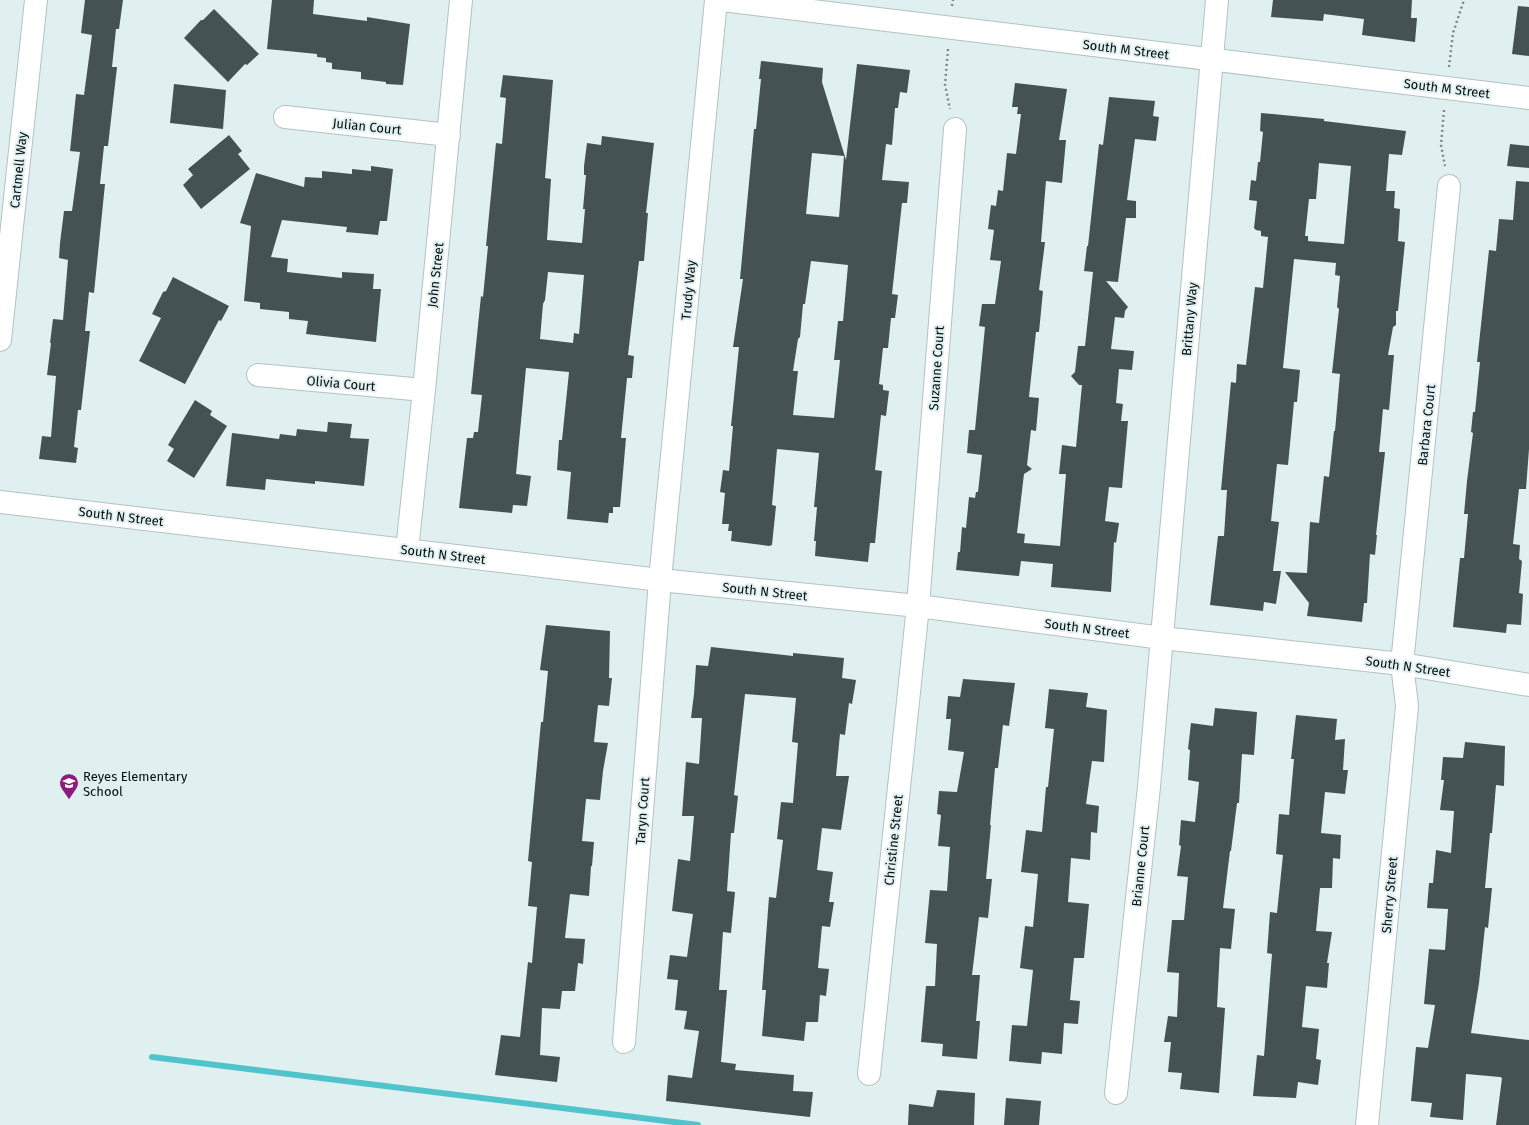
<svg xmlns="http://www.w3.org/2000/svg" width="1529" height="1125" viewBox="0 0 1529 1125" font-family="'Fira Sans',sans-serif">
<rect width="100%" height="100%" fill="#e0f0f1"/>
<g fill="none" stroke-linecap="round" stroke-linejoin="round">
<path stroke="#50c4cb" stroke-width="6" d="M 152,1057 L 698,1125"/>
</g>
<path fill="#455253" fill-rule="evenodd" d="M 85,0 L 123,0 L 119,29 L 116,29 L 112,67 L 117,67 L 108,146 L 104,146 L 100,184 L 105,184 L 94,293 L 89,292 L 85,331 L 90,331 L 81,410 L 78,410 L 74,447 L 78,448 L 76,463 L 39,459 L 42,436 L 51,437 L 56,376 L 47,375 L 51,343 L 50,343 L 53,319 L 63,320 L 68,260 L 59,258 L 60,243 L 64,211 L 72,211 L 80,152 L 70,151 L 76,94 L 84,95 L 92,35 L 81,33 Z
M 272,0 L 314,0 L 313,14 L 367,21 L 367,17 L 410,24 L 403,85 L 386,84 L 386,82 L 361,79 L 361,72 L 332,69 L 332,63 L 326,62 L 326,58 L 317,57 L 317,54 L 267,49 Z
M 1273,0 L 1412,0 L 1411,18 L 1417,18 L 1415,42 L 1362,35 L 1364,19 L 1324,14 L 1323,21 L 1271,17 Z
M 1518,6 L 1529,7 L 1529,56 L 1512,54 Z
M 214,9 L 259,54 L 247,65 L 245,64 L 228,82 L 184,38 L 201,20 L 203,20 Z
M 761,61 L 823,68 L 822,82 L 846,160 L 857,64 L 910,70 L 907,93 L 900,92 L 898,108 L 895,108 L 892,145 L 886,144 L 882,180 L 909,182 L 907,203 L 902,203 L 892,294 L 898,295 L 895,318 L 891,318 L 888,348 L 883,348 L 879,384 L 883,385 L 883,390 L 889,391 L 886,416 L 881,415 L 875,470 L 882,471 L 875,543 L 870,543 L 868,562 L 815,556 L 816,541 L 814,541 L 817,507 L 814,507 L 819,453 L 777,449 L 772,505 L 776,506 L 772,545 L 769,546 L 731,541 L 732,531 L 728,531 L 729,524 L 722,524 L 725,493 L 720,492 L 723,470 L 729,471 L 733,426 L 731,426 L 739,347 L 733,347 L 743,279 L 740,279 L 754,129 L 756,129 L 761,79 L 759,79 ZM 812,153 L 844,156 L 839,217 L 806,214 ZM 811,261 L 848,265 L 843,321 L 838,321 L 834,360 L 840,360 L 834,418 L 793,415 L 798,371 L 793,371 L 798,339 L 800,337 L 803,304 L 805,304 Z
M 503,75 L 553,80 L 545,178 L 551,179 L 547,240 L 582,243 L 585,209 L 583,209 L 586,175 L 584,175 L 584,166 L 587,143 L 601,145 L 602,136 L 654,143 L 646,213 L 648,213 L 644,261 L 639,261 L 628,355 L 634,356 L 632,378 L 627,378 L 621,438 L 626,438 L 620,507 L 613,507 L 613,513 L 609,513 L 608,523 L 567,519 L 571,472 L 557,470 L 559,440 L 562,440 L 569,372 L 526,368 L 516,474 L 531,476 L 527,506 L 513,505 L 512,513 L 459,508 L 467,438 L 473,438 L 474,432 L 478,432 L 482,395 L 471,394 L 481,296 L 483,297 L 488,246 L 486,246 L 496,143 L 502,144 L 506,98 L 500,97 ZM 548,272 L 584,275 L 579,334 L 574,333 L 573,343 L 540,339 L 543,304 L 545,300 Z
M 1015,83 L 1067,89 L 1059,140 L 1066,140 L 1062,183 L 1046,181 L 1041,242 L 1045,242 L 1039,290 L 1043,291 L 1039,332 L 1036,332 L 1029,397 L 1039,398 L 1036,431 L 1031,430 L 1027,465 L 1032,469 L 1024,474 L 1017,533 L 1025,534 L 1024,543 L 1060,546 L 1066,474 L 1059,474 L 1062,445 L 1076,447 L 1082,385 L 1079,385 L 1071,376 L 1075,372 L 1078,346 L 1085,346 L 1093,272 L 1084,271 L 1087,246 L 1088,246 L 1099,144 L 1103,145 L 1109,97 L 1155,101 L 1153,116 L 1159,117 L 1156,141 L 1135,139 L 1127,200 L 1136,201 L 1136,218 L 1126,218 L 1118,282 L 1106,281 L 1128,307 L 1125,311 L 1124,318 L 1115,317 L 1111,349 L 1134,351 L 1132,370 L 1119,369 L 1116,403 L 1123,404 L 1121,421 L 1128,421 L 1122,488 L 1109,487 L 1105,521 L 1119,523 L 1116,543 L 1114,542 L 1111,592 L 1051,587 L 1053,564 L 1021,561 L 1019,576 L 956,570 L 958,552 L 960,552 L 962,527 L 966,528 L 969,497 L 975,498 L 976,492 L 978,492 L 982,455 L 967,453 L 969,430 L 975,430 L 985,327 L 979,326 L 982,304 L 995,304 L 1001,261 L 990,260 L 994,230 L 988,229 L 991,205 L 996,206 L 998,190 L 1003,191 L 1007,153 L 1016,154 L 1021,114 L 1017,114 L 1018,107 L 1012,107 Z
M 174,84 L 226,90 L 223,129 L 170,123 Z
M 1261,113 L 1324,119 L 1324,121 L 1406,131 L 1402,155 L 1389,154 L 1386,191 L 1395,191 L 1394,208 L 1400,209 L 1398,241 L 1405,242 L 1398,311 L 1396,311 L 1396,325 L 1393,327 L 1388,355 L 1394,355 L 1389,410 L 1383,409 L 1381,431 L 1379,452 L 1385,452 L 1376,535 L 1377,535 L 1375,555 L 1370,554 L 1367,603 L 1364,603 L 1362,622 L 1307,616 L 1309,603 L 1285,572 L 1307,573 L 1310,522 L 1319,523 L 1324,476 L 1329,477 L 1334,431 L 1335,431 L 1340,374 L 1332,373 L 1339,309 L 1337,307 L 1340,276 L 1335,275 L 1336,263 L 1294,259 L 1283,368 L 1300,370 L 1297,402 L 1294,402 L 1288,465 L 1277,464 L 1271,521 L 1279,522 L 1273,571 L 1281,571 L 1276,604 L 1264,602 L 1263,611 L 1210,605 L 1218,536 L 1224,536 L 1227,490 L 1221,490 L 1231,382 L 1236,383 L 1237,364 L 1246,365 L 1255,287 L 1263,288 L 1268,237 L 1261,236 L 1261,231 L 1256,230 L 1254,228 L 1257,201 L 1249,200 L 1251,180 L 1256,181 L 1258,162 L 1260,162 L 1263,132 L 1260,131 ZM 1319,163 L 1351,166 L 1344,244 L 1308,241 L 1308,236 L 1305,236 L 1309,199 L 1316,199 Z
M 229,135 L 242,151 L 238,154 L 250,169 L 201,209 L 183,185 L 193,175 L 188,169 Z
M 1510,144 L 1529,146 L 1529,168 L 1507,166 Z
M 371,166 L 393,169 L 387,221 L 380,221 L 378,235 L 346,232 L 347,227 L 282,220 L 271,257 L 288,259 L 287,272 L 342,278 L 342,272 L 374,274 L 373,289 L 381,289 L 376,342 L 306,334 L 308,321 L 289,319 L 289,312 L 260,309 L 260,303 L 244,301 L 251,226 L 240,223 L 256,173 L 304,187 L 305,177 L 322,178 L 322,171 L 352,174 L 352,169 L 371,171 Z
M 1516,181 L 1529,182 L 1529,449 L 1526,489 L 1519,489 L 1513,544 L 1520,545 L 1519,559 L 1522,561 L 1519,593 L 1523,594 L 1521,625 L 1507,624 L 1506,633 L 1453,627 L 1460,558 L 1464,558 L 1468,514 L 1464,514 L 1467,481 L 1473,433 L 1471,432 L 1473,412 L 1475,412 L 1480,362 L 1477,362 L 1489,250 L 1496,251 L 1499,219 L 1513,220 Z
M 173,277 L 229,306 L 221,321 L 219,320 L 185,384 L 139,361 L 161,318 L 152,314 L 163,292 L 166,291 Z
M 195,400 L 212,411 L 210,415 L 227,426 L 194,478 L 167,461 L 174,449 L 168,445 Z
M 328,422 L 352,424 L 350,438 L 369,439 L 364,486 L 315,481 L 315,484 L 266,479 L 265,490 L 226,486 L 232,433 L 279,439 L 280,434 L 296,436 L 297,429 L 327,432 Z
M 546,625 L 610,631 L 609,678 L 612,678 L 609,706 L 598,705 L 594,742 L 608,743 L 603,771 L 600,800 L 586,799 L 582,841 L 594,842 L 592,866 L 591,866 L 589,896 L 570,894 L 565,938 L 585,939 L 583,964 L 578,963 L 575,991 L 562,991 L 560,1009 L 542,1008 L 540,1055 L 560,1057 L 557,1082 L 495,1075 L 501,1035 L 520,1037 L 528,962 L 532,963 L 537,907 L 528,906 L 532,862 L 528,861 L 541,722 L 543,722 L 548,671 L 540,670 Z
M 711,647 L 793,656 L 793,653 L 844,658 L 842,678 L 856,680 L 852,704 L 849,703 L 845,735 L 840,734 L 836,776 L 849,776 L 841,830 L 822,828 L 817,870 L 833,872 L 829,902 L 834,902 L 830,927 L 822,926 L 818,968 L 829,969 L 826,996 L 820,995 L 818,1022 L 806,1022 L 804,1041 L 762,1036 L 766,990 L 762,990 L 769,897 L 776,898 L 783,840 L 777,839 L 781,802 L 793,803 L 798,743 L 792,742 L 796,698 L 745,694 L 734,795 L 738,796 L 734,833 L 731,833 L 727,891 L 735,892 L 731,933 L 723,932 L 719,990 L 727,990 L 721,1062 L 736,1064 L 735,1070 L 794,1075 L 793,1091 L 813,1092 L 810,1117 L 666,1101 L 668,1075 L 692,1078 L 699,1031 L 684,1029 L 687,1011 L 675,1010 L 678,980 L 667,979 L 670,955 L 687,957 L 693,914 L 672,911 L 678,859 L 690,861 L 694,816 L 682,816 L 686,762 L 699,764 L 702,718 L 691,718 L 694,694 L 696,665 L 708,666 Z
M 963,679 L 1015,683 L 1009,726 L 1003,725 L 998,768 L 995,768 L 990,825 L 991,825 L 986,879 L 992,879 L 988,918 L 979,917 L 972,975 L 980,975 L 976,1021 L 980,1021 L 977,1059 L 942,1056 L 943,1044 L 921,1042 L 926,986 L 935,986 L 937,944 L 925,943 L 930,890 L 947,891 L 950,847 L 938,846 L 941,815 L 937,814 L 939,791 L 957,792 L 964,752 L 948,750 L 951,719 L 946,719 L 948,696 L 960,697 Z
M 1049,689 L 1088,693 L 1086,707 L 1107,710 L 1104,762 L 1092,761 L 1086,804 L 1099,806 L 1097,833 L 1091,832 L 1090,860 L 1071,858 L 1068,902 L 1089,904 L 1084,958 L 1074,958 L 1070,1000 L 1080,1001 L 1078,1024 L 1064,1023 L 1062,1054 L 1042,1052 L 1041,1064 L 1009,1061 L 1012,1025 L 1027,1026 L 1033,970 L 1020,968 L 1025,926 L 1033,927 L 1038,874 L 1021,872 L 1026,830 L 1042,832 L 1046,787 L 1048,787 L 1054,729 L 1045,728 Z
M 1215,708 L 1257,712 L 1254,755 L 1242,754 L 1239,803 L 1237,803 L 1231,851 L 1230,851 L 1223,908 L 1235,909 L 1231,949 L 1220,948 L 1217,1007 L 1225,1008 L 1219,1093 L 1180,1089 L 1182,1073 L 1168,1072 L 1171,1042 L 1164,1042 L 1168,1016 L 1177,1017 L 1179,973 L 1167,972 L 1172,920 L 1184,920 L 1188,877 L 1177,876 L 1181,846 L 1179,845 L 1181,820 L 1195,822 L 1199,782 L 1188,780 L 1190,750 L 1188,749 L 1191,723 L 1213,726 Z
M 1296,715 L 1337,719 L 1335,740 L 1345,739 L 1343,770 L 1348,770 L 1345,794 L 1325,792 L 1321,833 L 1341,835 L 1340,859 L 1333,858 L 1332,888 L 1320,888 L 1316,931 L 1332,932 L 1327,963 L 1329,963 L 1327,988 L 1306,986 L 1302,1027 L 1319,1029 L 1316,1059 L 1321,1060 L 1318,1085 L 1298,1082 L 1296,1098 L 1253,1096 L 1257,1055 L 1264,1056 L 1272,954 L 1267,953 L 1270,912 L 1277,913 L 1283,855 L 1276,854 L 1279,814 L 1289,815 L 1294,759 L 1291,759 Z
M 1465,742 L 1505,746 L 1504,786 L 1496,785 L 1492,833 L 1490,833 L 1485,888 L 1492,888 L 1488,928 L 1485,927 L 1479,983 L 1471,1033 L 1529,1040 L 1529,1125 L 1496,1125 L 1502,1078 L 1500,1077 L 1466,1074 L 1463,1120 L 1430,1117 L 1432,1103 L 1411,1101 L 1416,1047 L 1428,1048 L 1435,1005 L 1424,1004 L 1429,949 L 1445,950 L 1448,909 L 1427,908 L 1429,883 L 1433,883 L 1436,850 L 1451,853 L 1454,811 L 1440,810 L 1444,780 L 1441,780 L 1443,757 L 1463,758 Z
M 937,1090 L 975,1093 L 974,1125 L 908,1125 L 909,1104 L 933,1107 Z
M 1006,1098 L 1041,1101 L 1039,1125 L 1004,1125 Z"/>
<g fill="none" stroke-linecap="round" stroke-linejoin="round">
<defs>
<path id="minor" d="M 722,0 L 1529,98
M 285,117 L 449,135
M 0,340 L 36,0
M 258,375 L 424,390
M 0,502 L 660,580 L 918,606 L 1162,638 L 1402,664 L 1529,685
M 407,550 L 424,390 L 461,0
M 624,1042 L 660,580 L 716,0
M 869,1074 L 918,606 L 955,129
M 1116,1093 L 1149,787 L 1217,0
M 1367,1125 L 1407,706 L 1402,664 L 1449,186"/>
</defs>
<use href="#minor" stroke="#b2c2c3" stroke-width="24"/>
<path stroke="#7e898a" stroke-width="2.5" stroke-dasharray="2 3" stroke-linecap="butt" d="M 952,6 L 953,0
M 948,49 L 945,85 L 950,109
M 1449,67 L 1453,33 L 1464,0
M 1444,110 L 1441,145 L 1445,166"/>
<use href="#minor" stroke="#fff" stroke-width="22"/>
</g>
<defs>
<symbol id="school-pin" viewBox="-11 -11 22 30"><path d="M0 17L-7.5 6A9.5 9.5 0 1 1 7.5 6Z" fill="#8f1b7b" stroke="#e0f0f1"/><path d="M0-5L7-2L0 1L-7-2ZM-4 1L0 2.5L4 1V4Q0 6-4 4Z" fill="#fff"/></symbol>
</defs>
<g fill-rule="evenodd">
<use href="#school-pin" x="58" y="772" width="22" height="30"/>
</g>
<g text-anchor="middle" stroke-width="4" stroke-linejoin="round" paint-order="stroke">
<g font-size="13" fill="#070d0d" stroke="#e0f0f1">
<text transform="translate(1126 49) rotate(7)" y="5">South M Street</text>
<text transform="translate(1447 88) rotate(7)" y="5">South M Street</text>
<text transform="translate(367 126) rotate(6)" y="5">Julian Court</text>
<text transform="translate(18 170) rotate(-84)" y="5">Cartmell Way</text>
<text transform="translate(435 275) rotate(-84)" y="5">John Street</text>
<text transform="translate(688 290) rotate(-85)" y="5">Trudy Way</text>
<text transform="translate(1189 319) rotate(-85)" y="5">Brittany Way</text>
<text transform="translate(936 368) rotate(-86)" y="5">Suzanne Court</text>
<text transform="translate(341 383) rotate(5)" y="5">Olivia Court</text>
<text transform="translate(1426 425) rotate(-84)" y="5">Barbara Court</text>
<text transform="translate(121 516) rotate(7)" y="5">South N Street</text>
<text transform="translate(443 554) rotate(7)" y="5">South N Street</text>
<text transform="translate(765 591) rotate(6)" y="5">South N Street</text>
<text transform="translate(1087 628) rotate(7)" y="5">South N Street</text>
<text transform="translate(1408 666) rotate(8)" y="5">South N Street</text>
<text transform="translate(642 811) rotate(-86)" y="5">Taryn Court</text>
<text transform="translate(893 840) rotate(-84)" y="5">Christine Street</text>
<text transform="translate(1140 866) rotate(-84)" y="5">Brianne Court</text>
<text transform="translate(1389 895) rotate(-85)" y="5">Sherry Street</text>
</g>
<g font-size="13" fill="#070d0d" stroke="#e0f0f1" text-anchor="start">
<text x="83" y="781">Reyes Elementary<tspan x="83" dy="15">School</tspan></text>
</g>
</g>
</svg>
